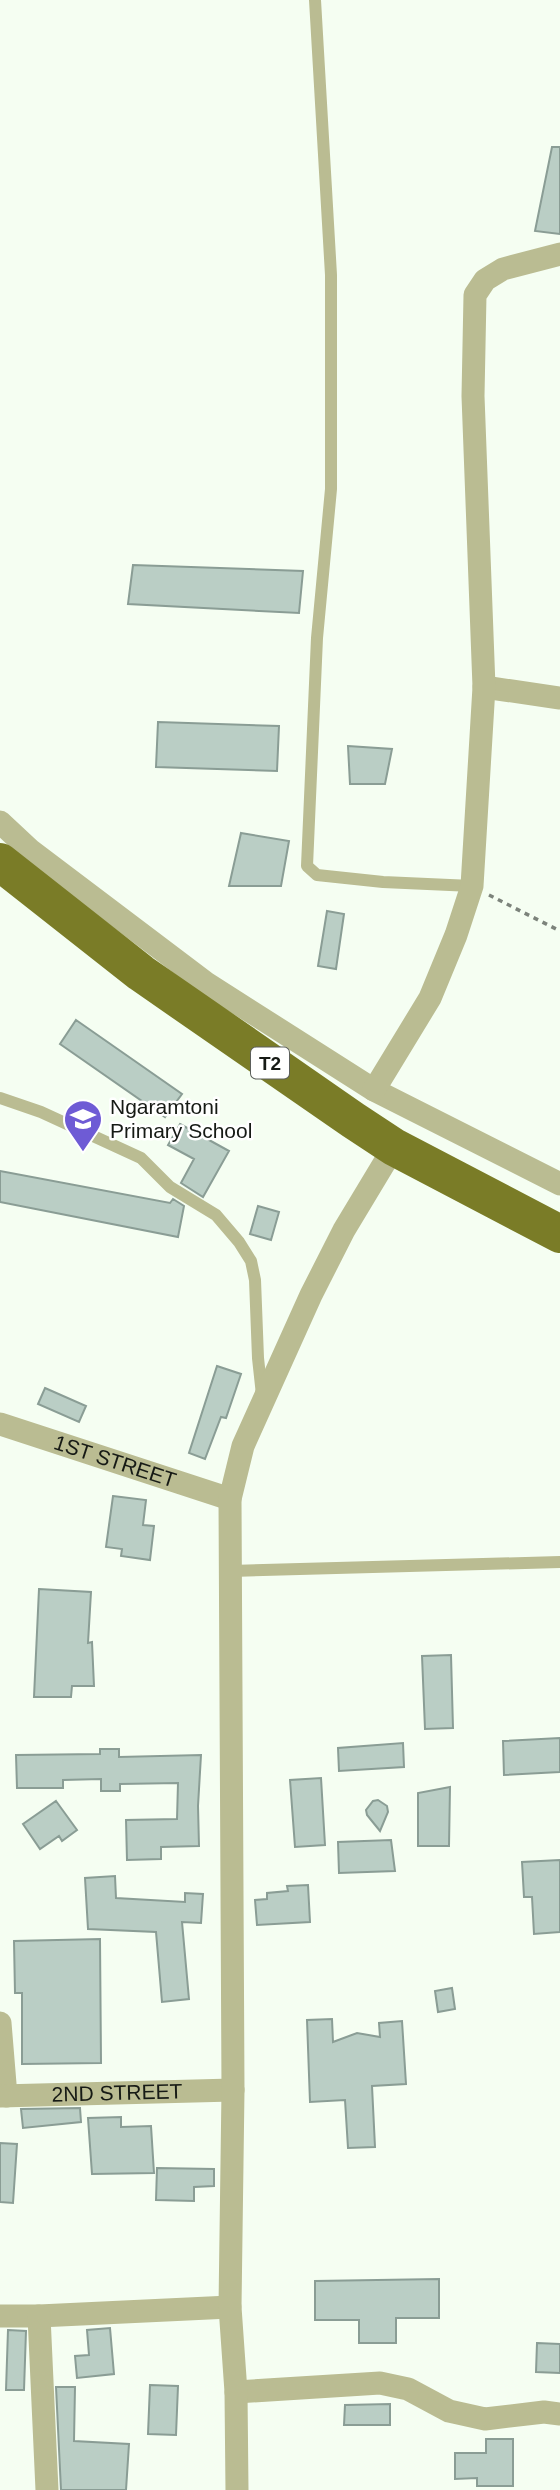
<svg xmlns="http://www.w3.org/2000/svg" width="560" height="2490" viewBox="0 0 560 2490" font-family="Arial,sans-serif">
<rect width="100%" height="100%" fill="#f5fef2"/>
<path fill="#bacec5" stroke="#8a9d95" stroke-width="2" d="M 552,147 L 560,147 L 560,234 L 535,231 Z
M 133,565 L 303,571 L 299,613 L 128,604 Z
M 158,722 L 279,726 L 277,771 L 156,767 Z
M 348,746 L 392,749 L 385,784 L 350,784 Z
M 241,833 L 289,841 L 281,886 L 229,886 Z
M 327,911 L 344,914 L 336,969 L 318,966 Z
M 76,1020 L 182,1094 L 165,1117 L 60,1044 Z
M 180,1124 L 229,1151 L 203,1197 L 181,1183 L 194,1159 L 168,1145 Z
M 0,1171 L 170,1203 L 173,1199 L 184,1206 L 178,1237 L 0,1202 Z
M 258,1206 L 279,1212 L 271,1240 L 250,1234 Z
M 217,1366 L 241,1374 L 226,1418 L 221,1417 L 205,1459 L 189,1453 Z
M 45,1388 L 86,1406 L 79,1422 L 38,1404 Z
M 113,1496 L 146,1500 L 143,1525 L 154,1526 L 150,1560 L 121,1556 L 122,1549 L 106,1547 Z
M 39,1589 L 91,1592 L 88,1643 L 92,1642 L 94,1686 L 72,1686 L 71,1697 L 34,1697 Z
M 451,1655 L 453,1728 L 425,1729 L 422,1656 Z
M 560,1738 L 560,1772 L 504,1775 L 503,1741 Z
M 403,1743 L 404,1767 L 339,1771 L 338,1748 Z
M 100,1749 L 119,1749 L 119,1757 L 201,1755 L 198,1806 L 199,1846 L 161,1847 L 161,1859 L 127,1860 L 126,1820 L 177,1819 L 178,1783 L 120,1784 L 120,1791 L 101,1791 L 101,1779 L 63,1780 L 63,1788 L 17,1788 L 16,1755 L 100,1754 Z
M 321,1778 L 325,1845 L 295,1847 L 290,1780 Z
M 450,1787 L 449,1846 L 418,1846 L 418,1793 Z
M 378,1800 L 387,1806 L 388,1812 L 380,1831 L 367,1815 L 366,1810 L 373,1801 Z
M 56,1801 L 77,1830 L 62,1841 L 59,1836 L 40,1849 L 23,1824 Z
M 391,1840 L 395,1871 L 339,1873 L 338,1842 Z
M 560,1860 L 560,1932 L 534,1934 L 532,1897 L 524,1897 L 522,1862 Z
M 115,1876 L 116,1898 L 185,1902 L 185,1893 L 203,1894 L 201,1923 L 182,1922 L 189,1999 L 162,2002 L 156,1932 L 88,1929 L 85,1878 Z
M 308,1885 L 310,1922 L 257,1925 L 255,1900 L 267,1899 L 267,1893 L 288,1891 L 287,1886 Z
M 100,1939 L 101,2063 L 22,2064 L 22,1993 L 15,1993 L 14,1941 Z
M 452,1988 L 455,2009 L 438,2012 L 435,1991 Z
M 332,2019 L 333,2042 L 357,2033 L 380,2037 L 379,2023 L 402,2021 L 406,2084 L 372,2086 L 375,2147 L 348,2148 L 345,2100 L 310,2102 L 307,2020 Z
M 80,2108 L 81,2122 L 23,2128 L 21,2109 Z
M 121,2117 L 121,2127 L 151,2126 L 154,2173 L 92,2174 L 88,2118 Z
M 0,2143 L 17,2144 L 13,2203 L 0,2202 Z
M 157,2168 L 214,2169 L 214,2186 L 194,2187 L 194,2201 L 156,2200 Z
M 439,2279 L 439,2318 L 396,2318 L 396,2343 L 359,2343 L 359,2320 L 315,2320 L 315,2281 Z
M 110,2328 L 114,2374 L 77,2378 L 75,2356 L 89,2355 L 87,2330 Z
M 8,2330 L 26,2331 L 24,2390 L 6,2390 Z
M 537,2343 L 560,2344 L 560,2373 L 536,2372 Z
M 150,2385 L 178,2386 L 176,2435 L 148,2434 Z
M 56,2387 L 75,2387 L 74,2441 L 129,2444 L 126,2490 L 61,2490 Z
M 390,2404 L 390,2425 L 344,2425 L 345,2405 Z
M 486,2439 L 513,2439 L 513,2486 L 477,2486 L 477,2478 L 455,2479 L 455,2453 L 486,2453 Z"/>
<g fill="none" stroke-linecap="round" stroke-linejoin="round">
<path stroke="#7c837b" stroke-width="3.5" stroke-dasharray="5 5" stroke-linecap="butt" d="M 489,895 L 560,931"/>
<path stroke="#babc92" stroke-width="12" d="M 315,0 L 331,275 L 331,489 L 317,638 L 307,866 L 317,875 L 383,882 L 472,886
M 0,1098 L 41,1112 L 141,1158 L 170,1187 L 216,1215 L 239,1242 L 251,1261 L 255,1280 L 258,1358 L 262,1395
M 231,1571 L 560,1562"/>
<g stroke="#babc92" stroke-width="23">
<path d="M 484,687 L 560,698"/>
<path d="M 0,822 L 30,850 L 206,983 L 374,1090 L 560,1184"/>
<path d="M 374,1090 L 430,998 L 456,935 L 472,886 L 484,687 L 473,396 L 475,295 L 485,280 L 503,269 L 560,254"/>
<path id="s1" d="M 0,1424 L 230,1499"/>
<path d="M 0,2023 L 6,2096"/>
<path id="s2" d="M 0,2096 L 233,2090"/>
<path d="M 0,2316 L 39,2316 L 230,2307"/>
<path d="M 39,2316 L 47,2490"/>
<path d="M 236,2392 L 380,2383 L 408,2389 L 449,2411 L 485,2419 L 544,2412 L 560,2414"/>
<path d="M 237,2490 L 236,2392 L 230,2307 L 233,2090 L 230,1499 L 243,1446 L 311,1295 L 344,1230 L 394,1147"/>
</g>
<path stroke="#7a7c27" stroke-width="38" d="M 0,862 L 141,973 L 353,1120 L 394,1147 L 560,1234"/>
</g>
<defs>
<symbol id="school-pin" viewBox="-11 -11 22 30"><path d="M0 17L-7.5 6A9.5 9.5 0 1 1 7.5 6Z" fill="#6e5bd5" stroke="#fff"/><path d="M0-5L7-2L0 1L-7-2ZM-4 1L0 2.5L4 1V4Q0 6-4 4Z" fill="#fff"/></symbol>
</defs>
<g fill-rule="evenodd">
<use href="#school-pin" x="61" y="1097" width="44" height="60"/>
</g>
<g text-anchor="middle" stroke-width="5" stroke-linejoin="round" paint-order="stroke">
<rect fill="#fff" stroke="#5c5f5b" stroke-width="2" x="251" y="1047.5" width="38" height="31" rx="5"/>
<g font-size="19" font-weight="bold" fill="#161a15">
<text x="270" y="1070">T2</text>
</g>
<g font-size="21" fill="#161a15" stroke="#fff" text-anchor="start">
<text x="110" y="1114">Ngaramtoni<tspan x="110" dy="24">Primary School</tspan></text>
</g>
<g font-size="21" fill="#161a15" stroke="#fff">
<text dy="7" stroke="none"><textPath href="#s1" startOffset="121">1ST STREET</textPath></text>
<text dy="7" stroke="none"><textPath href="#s2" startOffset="117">2ND STREET</textPath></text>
</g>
</g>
</svg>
